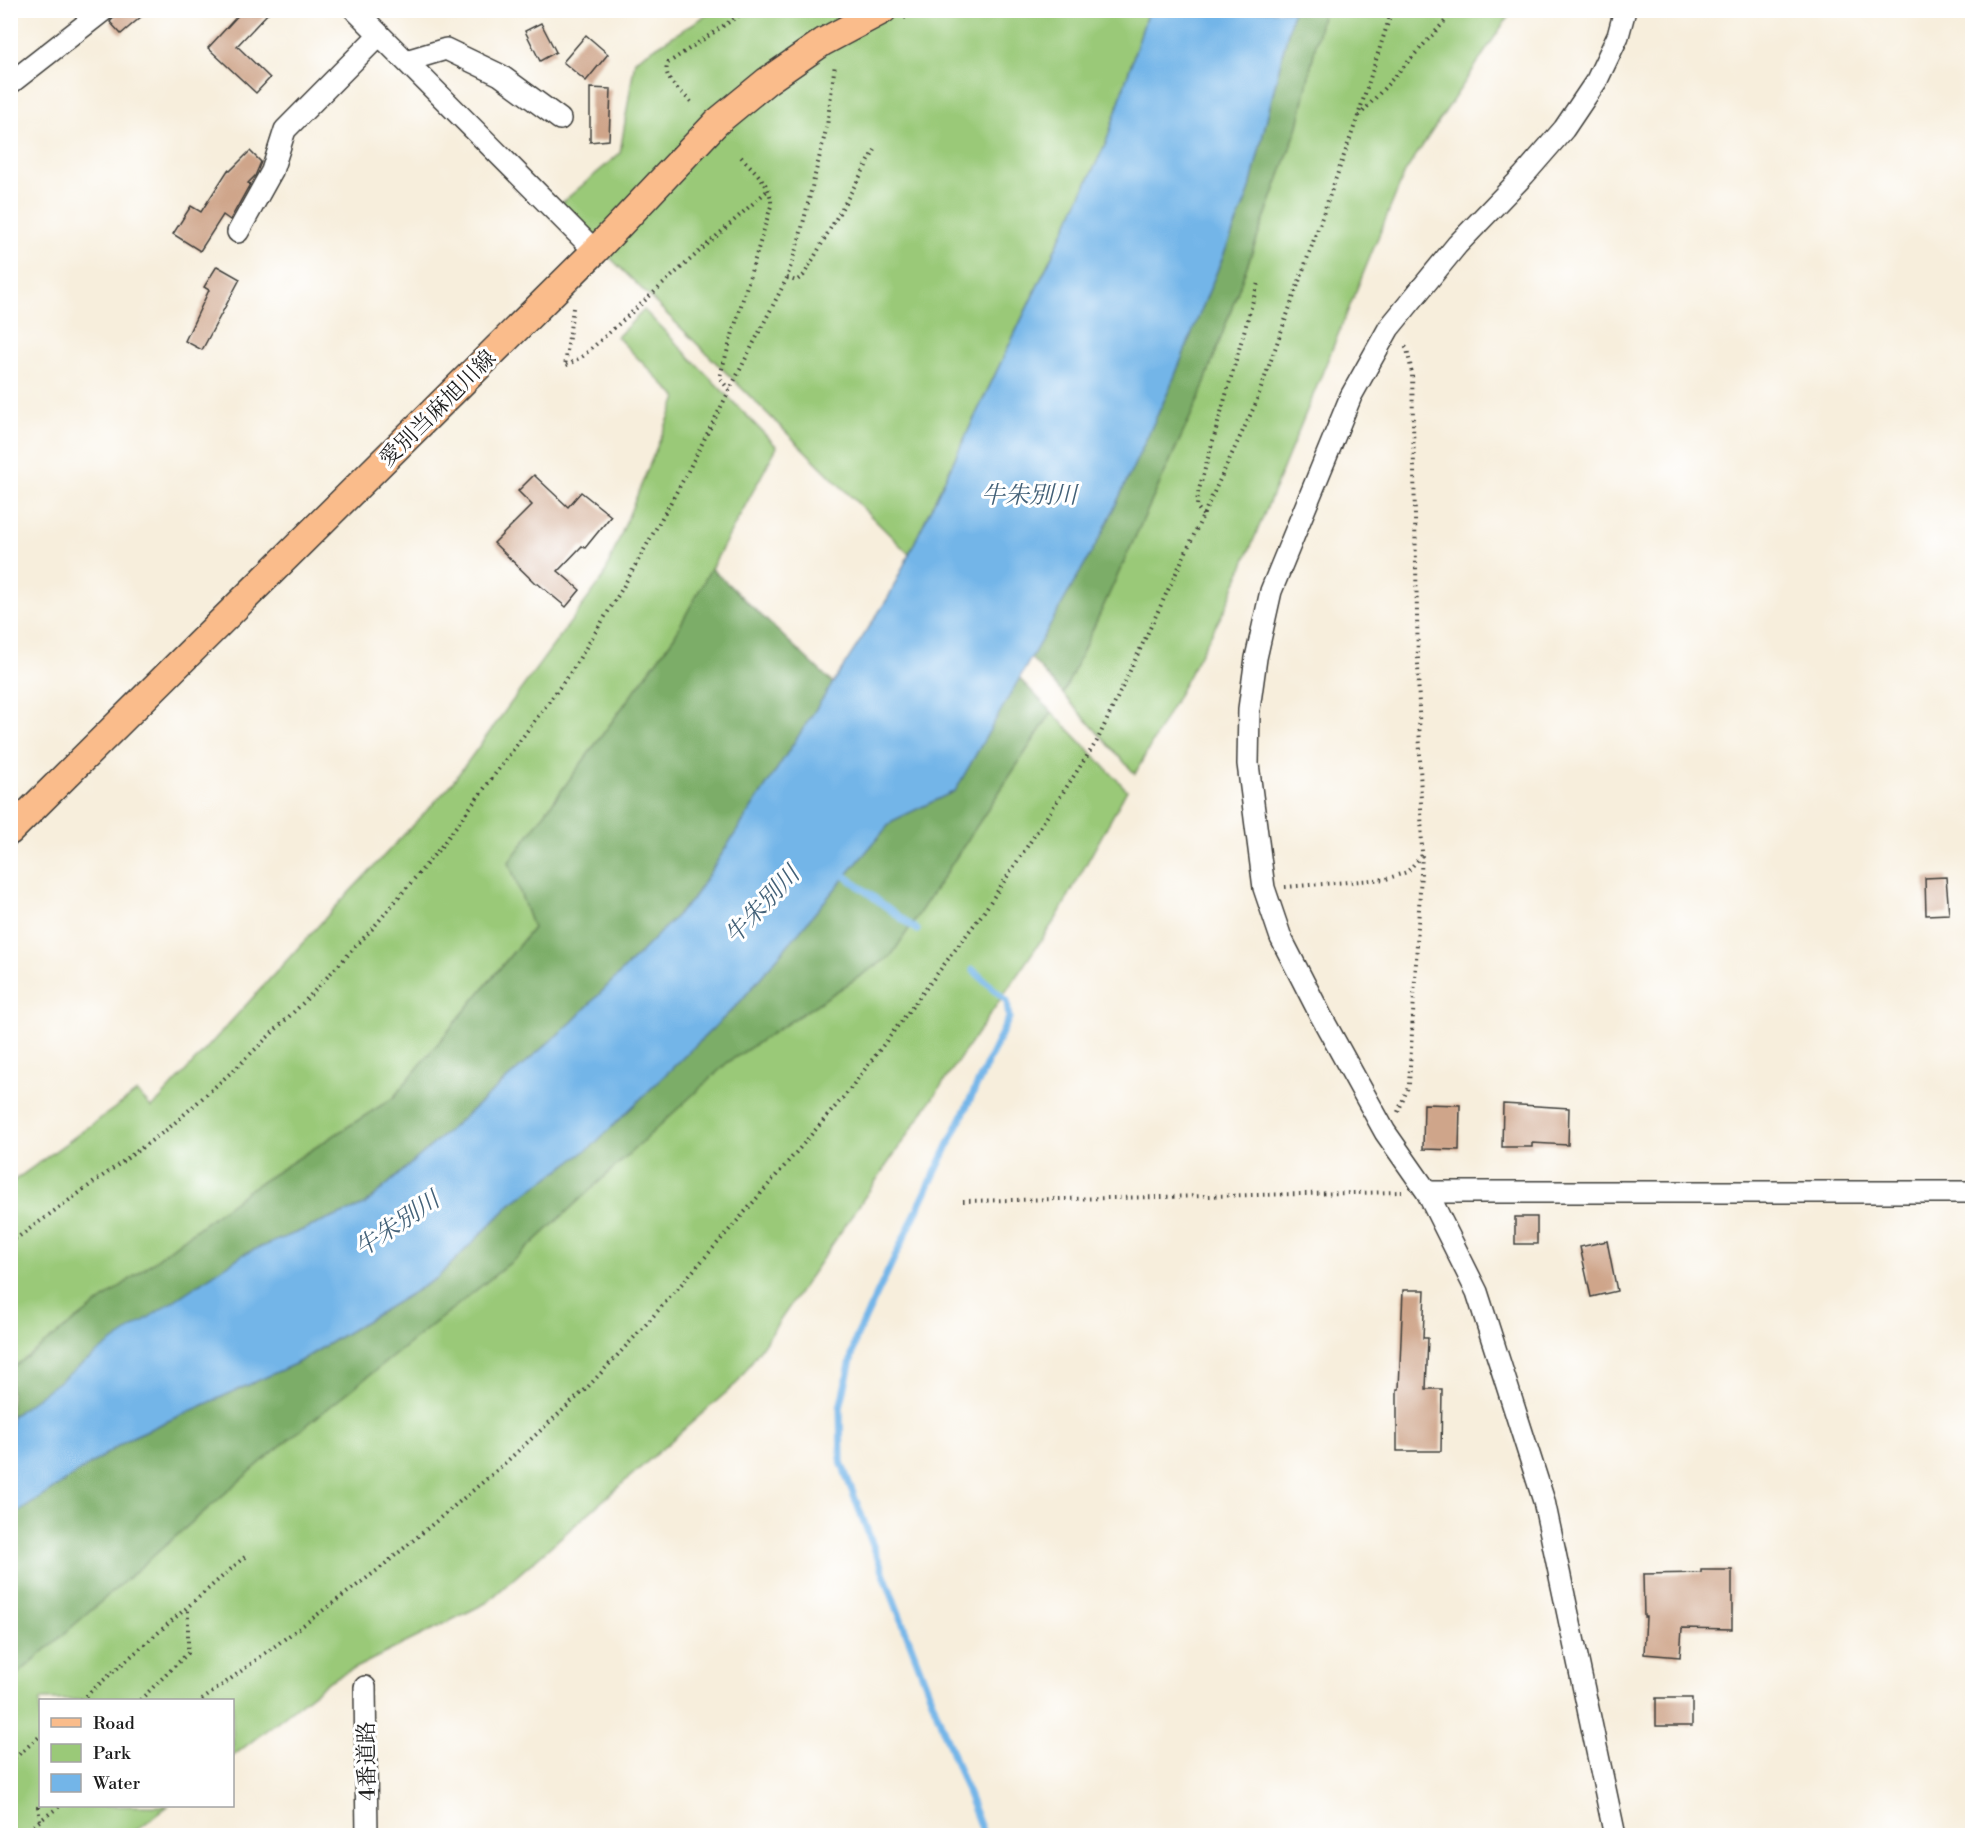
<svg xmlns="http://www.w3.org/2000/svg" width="1983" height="1846" viewBox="0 0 1983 1846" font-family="'Libre Bodoni','Noto Serif JP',serif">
<rect width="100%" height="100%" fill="#fff"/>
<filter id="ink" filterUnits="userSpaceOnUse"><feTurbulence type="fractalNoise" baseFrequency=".0167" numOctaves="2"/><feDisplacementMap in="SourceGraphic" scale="12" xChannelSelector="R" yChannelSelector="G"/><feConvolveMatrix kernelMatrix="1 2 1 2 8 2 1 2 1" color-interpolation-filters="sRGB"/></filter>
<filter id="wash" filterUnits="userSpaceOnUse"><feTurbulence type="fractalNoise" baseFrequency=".008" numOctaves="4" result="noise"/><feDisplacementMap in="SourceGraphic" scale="24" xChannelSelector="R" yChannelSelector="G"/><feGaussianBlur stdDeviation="1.35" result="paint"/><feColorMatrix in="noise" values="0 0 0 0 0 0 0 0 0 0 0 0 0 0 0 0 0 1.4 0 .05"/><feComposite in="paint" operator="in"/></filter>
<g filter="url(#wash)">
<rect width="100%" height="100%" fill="#f7eedc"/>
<path fill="#9ac978" stroke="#5b724a" stroke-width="1.5" d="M 713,11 L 1148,11 L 1106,143 L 909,554 L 558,206 L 620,153 L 635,60 Z
M 1323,11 L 1512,11 L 1405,172 L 1226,607 L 1135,774 L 1063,694 L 1199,398 L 1298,126 Z
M 644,310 L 777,447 L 674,637 L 509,862 L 533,928 L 393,1098 L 250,1189 L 11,1369 L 11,1183 L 137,1092 L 152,1108 L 340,902 L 449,787 L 603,578 L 677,398 L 617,337 Z
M 1052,712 L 1127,790 L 1057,917 L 737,1383 L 486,1603 L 331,1680 L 233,1756 L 232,1700 L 40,1700 L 40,1806 L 168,1806 L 130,1835 L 11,1835 L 10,1680 L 268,1456 L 520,1255 L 728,1062 L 891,956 Z"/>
<path fill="#7bad68" stroke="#4c6442" stroke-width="1.5" d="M 1293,11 L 1323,11 L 1298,126 L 1199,398 L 1063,694 L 1031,658 L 1103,532 L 1169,390 L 1249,192 Z
M 711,568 L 833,683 L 692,900 L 572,1022 L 364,1205 L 244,1254 L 11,1417 L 11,1369 L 250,1189 L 393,1098 L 533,928 L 509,862 L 674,637 Z
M 1019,678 L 1052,712 L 891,956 L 728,1062 L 520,1255 L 268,1456 L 11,1680 L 11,1517 L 130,1438 L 295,1364 L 437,1278 L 512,1203 L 591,1147 L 739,1003 L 892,821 L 955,791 Z"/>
<path fill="#73b5e8" stroke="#486882" stroke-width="1.5" d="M 1148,11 L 1293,11 L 1249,192 L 1169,390 L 1103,532 L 955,791 L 892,821 L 739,1003 L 591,1147 L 512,1203 L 437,1278 L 295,1364 L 130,1438 L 11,1517 L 11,1417 L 112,1342 L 244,1254 L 364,1205 L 572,1022 L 692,900 L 888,598 L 1106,143 Z"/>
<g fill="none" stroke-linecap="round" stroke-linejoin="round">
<path stroke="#73b5e8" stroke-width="7" d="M 840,872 L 917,930
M 973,970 L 1007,1001 L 1009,1018 L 856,1338 L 840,1408 L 841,1462 L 984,1836"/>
</g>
<g id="blocks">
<path fill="#cfa58a" d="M 116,10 L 149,10 L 121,34 L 110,22 L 116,15 Z
M 243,10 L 271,10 L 237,46 L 270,78 L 256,93 L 208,48 Z
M 541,23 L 556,52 L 540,61 L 525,31 Z
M 586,35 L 608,54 L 586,81 L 563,62 Z
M 590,88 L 611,89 L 609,140 L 590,142 Z
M 250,151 L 261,162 L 255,176 L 248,183 L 250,184 L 230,220 L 223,215 L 200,251 L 173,234 L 191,206 L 201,212 L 228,170 L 230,171 Z
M 217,266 L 240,279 L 202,350 L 185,341 L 209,290 L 204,287 Z
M 534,475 L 568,507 L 581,492 L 611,516 L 585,548 L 582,546 L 558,571 L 580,590 L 566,607 L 537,583 L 536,584 L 494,543 L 532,505 L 518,491 Z
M 1946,877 L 1949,914 L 1926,915 L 1925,878 Z
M 1424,1104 L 1460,1105 L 1459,1150 L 1423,1149 Z
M 1503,1104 L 1569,1108 L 1568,1145 L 1532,1143 L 1532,1147 L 1502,1147 Z
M 1515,1217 L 1537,1217 L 1537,1244 L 1515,1244 Z
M 1607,1241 L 1617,1291 L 1591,1297 L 1580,1247 Z
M 1403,1290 L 1425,1290 L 1423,1338 L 1428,1338 L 1426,1389 L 1442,1389 L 1441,1451 L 1397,1451 L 1397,1389 L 1399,1389 Z
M 1701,1570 L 1732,1570 L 1732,1629 L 1682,1628 L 1680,1657 L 1644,1654 L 1646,1617 L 1644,1617 L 1643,1574 L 1701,1573 Z
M 1656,1698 L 1692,1698 L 1692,1726 L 1656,1726 Z"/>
</g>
</g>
<g filter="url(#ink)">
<use href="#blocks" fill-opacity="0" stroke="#3d3c39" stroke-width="1.5"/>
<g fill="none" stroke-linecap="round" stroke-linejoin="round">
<defs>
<path id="minor" d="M 355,10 L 595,251
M 406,61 L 446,49 L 500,75 L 560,119
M 12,82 L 104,10
M 238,232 L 272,171 L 285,130 L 379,35
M 1427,1192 L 1972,1192
M 365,1687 L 367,1836
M 1615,1836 L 1544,1501 L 1477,1292 L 1427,1192 L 1385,1132 L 1321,1016 L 1281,938 L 1264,888 L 1248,764 L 1249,709 L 1256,658 L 1271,591 L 1351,396 L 1389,328 L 1457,245 L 1524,175 L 1564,129 L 1597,80 L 1618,36 L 1625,10"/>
<path id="major" d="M 10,831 L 595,251 L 717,122 L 767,81 L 823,42 L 883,10"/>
</defs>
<use href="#minor" stroke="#3d3c39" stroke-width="24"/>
<use href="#major" stroke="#3d3c39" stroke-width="30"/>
<path stroke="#3d3c39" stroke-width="4" stroke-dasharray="1.5 4.5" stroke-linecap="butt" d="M 904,18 L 923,10
M 691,102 C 681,91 661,78 668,63 L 747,10
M 1359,116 L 1455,10
M 787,278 L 796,281 L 804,275 L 875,150
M 573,308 L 565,366 L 583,356 L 769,189
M 729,390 L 720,378 L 721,372 L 771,206 C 773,185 752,169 739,155
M 1203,515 L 1197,507 L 1198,493 L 1258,283
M 1285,887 L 1386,879 L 1407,872 L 1422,855 L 1412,373 L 1407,349 L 1403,344
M 1398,1112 L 1409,1085 L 1422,855
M 963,1201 L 1402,1192
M 10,1243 L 169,1128 L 236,1068 L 304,1002 L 373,928 L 440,848 L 571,672 L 622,589 L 686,475 L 787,278 L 800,236 L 827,126 L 835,64
M 81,1700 L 247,1555
M 140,1700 L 188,1653 L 188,1608
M 202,1700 L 379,1569 L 495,1472 L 586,1389 L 641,1330 L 751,1205 L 847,1093 L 983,913 L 1097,741 L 1255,405 L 1357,119 L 1392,10
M 10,1762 L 40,1736
M 40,1820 L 38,1807 L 40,1803
M 19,1836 L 60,1806"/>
<use href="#minor" stroke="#fff" stroke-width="21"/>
<use href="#major" stroke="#fabc8b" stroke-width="27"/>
</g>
</g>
<g text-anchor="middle" stroke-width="6" stroke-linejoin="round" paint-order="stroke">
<g font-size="22" fill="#1c1c1c" stroke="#fff">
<text transform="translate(437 408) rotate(-45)" y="8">愛別当麻旭川線</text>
<text transform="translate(366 1761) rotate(-91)" y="8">4番道路</text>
</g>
<g font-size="24" font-style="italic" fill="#436178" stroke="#fff">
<text x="1029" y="503">牛朱別川</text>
<text transform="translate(762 905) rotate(-47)" y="8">牛朱別川</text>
<text transform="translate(397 1224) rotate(-34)" y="8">牛朱別川</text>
</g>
</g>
<rect width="1983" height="1846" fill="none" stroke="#fff" stroke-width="36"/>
<rect x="39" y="1699" width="195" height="108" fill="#ffffff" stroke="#a4a4a4" stroke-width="1.5"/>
<rect x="51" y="1718" width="30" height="9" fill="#fabc8b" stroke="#a4a4a4" stroke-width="1.5"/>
<text x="93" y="1729" font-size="18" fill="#1c1c1c">Road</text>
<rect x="51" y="1744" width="30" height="18" fill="#9ac978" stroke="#a4a4a4" stroke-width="1.5"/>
<text x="93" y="1759" font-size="18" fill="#1c1c1c">Park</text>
<rect x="51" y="1774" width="30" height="18" fill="#73b5e8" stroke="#a4a4a4" stroke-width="1.5"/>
<text x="93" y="1789" font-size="18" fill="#1c1c1c">Water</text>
</svg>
